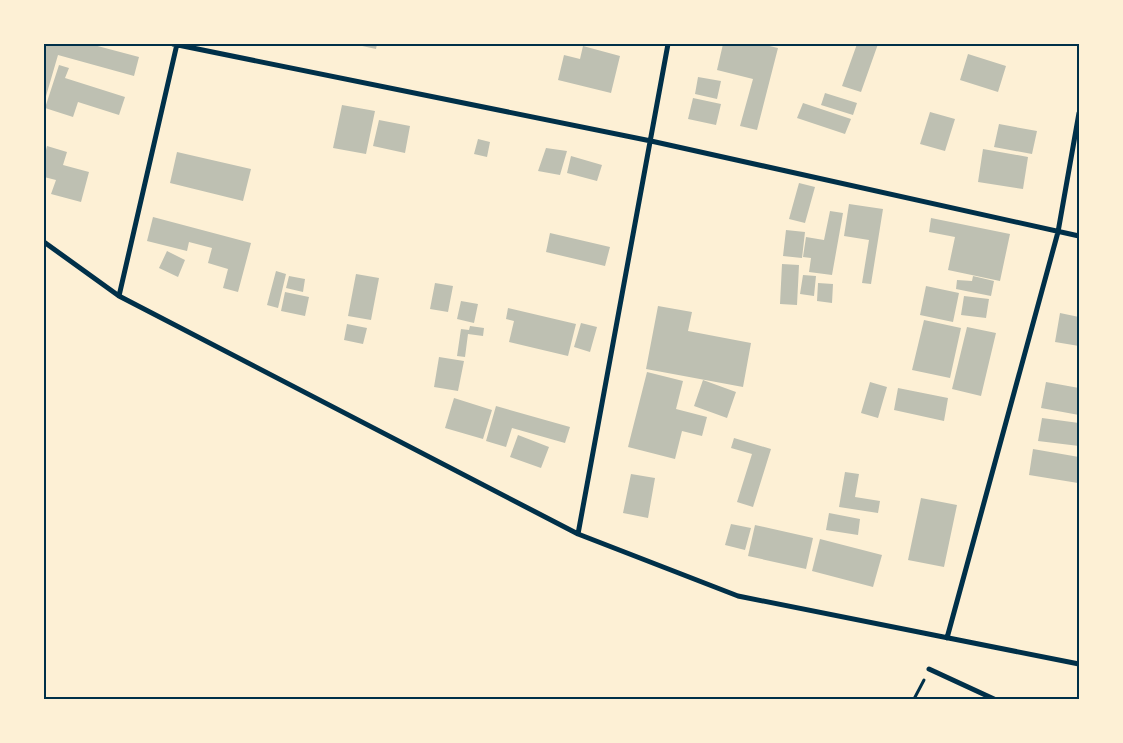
<svg xmlns="http://www.w3.org/2000/svg" width="1123" height="743" viewBox="0 0 1123 743" font-family="Signika,sans-serif">
<rect width="100%" height="100%" fill="#fdf0d5"/>
<path fill="#bec0b2" d="M 44,44 L 90,44 L 139,57 L 134,76 L 58,55 L 44,103 Z
M 353,44 L 377,44 L 376,49 Z
M 723,44 L 761,44 L 778,48 L 757,130 L 740,126 L 753,79 L 717,70 Z
M 857,44 L 878,44 L 861,92 L 842,86 Z
M 583,46 L 620,56 L 611,93 L 558,80 L 564,55 L 580,59 Z
M 968,54 L 1006,66 L 998,92 L 960,80 Z
M 59,65 L 69,68 L 65,78 L 125,97 L 119,115 L 78,102 L 73,117 L 45,108 Z
M 698,77 L 721,81 L 717,99 L 695,94 Z
M 825,93 L 857,103 L 853,115 L 821,105 Z
M 693,98 L 721,104 L 716,125 L 688,119 Z
M 803,103 L 851,119 L 845,134 L 797,118 Z
M 342,105 L 375,111 L 366,154 L 333,148 Z
M 930,112 L 955,119 L 945,151 L 920,144 Z
M 379,120 L 410,126 L 405,153 L 373,146 Z
M 999,124 L 1037,131 L 1032,154 L 994,147 Z
M 478,139 L 490,142 L 487,157 L 474,154 Z
M 47,146 L 67,152 L 63,165 L 89,172 L 81,202 L 51,194 L 56,180 L 44,177 L 44,158 Z
M 546,148 L 567,151 L 560,175 L 538,171 Z
M 983,149 L 1028,157 L 1023,189 L 978,182 Z
M 177,152 L 251,169 L 243,201 L 170,183 Z
M 571,156 L 602,165 L 597,181 L 567,173 Z
M 799,183 L 815,187 L 805,223 L 789,219 Z
M 849,204 L 883,209 L 871,284 L 862,283 L 869,240 L 844,236 Z
M 830,211 L 843,213 L 832,275 L 809,272 L 811,258 L 803,257 L 806,237 L 824,240 Z
M 153,217 L 251,243 L 238,292 L 223,288 L 228,269 L 208,263 L 212,248 L 189,242 L 187,251 L 147,241 Z
M 931,218 L 1010,234 L 1000,281 L 948,270 L 955,237 L 929,232 Z
M 786,230 L 805,232 L 802,258 L 783,256 Z
M 550,233 L 610,247 L 605,266 L 546,252 Z
M 167,251 L 185,260 L 178,277 L 159,268 Z
M 782,264 L 799,265 L 797,305 L 780,304 Z
M 276,271 L 286,274 L 278,308 L 267,305 Z
M 356,274 L 379,278 L 371,320 L 348,316 Z
M 803,275 L 816,276 L 814,296 L 800,294 Z
M 289,276 L 305,279 L 303,292 L 286,288 Z
M 973,276 L 994,281 L 991,296 L 956,289 L 957,280 L 972,281 Z
M 435,283 L 453,286 L 448,312 L 430,309 Z
M 818,283 L 833,284 L 832,303 L 817,301 Z
M 926,286 L 959,293 L 953,322 L 920,315 Z
M 285,292 L 309,297 L 305,316 L 281,311 Z
M 964,296 L 989,299 L 986,318 L 961,315 Z
M 461,301 L 478,304 L 474,323 L 457,319 Z
M 658,306 L 692,312 L 688,331 L 751,343 L 743,387 L 646,369 Z
M 508,308 L 576,324 L 568,356 L 509,342 L 514,321 L 506,319 Z
M 1060,313 L 1079,317 L 1079,346 L 1055,342 Z
M 924,320 L 961,328 L 950,378 L 912,370 Z
M 581,323 L 597,327 L 590,352 L 574,347 Z
M 347,324 L 367,328 L 363,344 L 344,340 Z
M 470,326 L 484,328 L 483,336 L 468,334 L 465,357 L 457,356 L 461,329 L 469,330 Z
M 967,327 L 996,333 L 981,396 L 952,389 Z
M 439,357 L 464,361 L 458,391 L 434,387 Z
M 647,372 L 683,381 L 676,409 L 707,417 L 702,436 L 682,431 L 675,459 L 628,447 Z
M 703,380 L 736,392 L 727,418 L 694,406 Z
M 870,382 L 887,387 L 878,418 L 861,413 Z
M 1046,382 L 1079,388 L 1079,415 L 1041,408 Z
M 898,388 L 948,398 L 944,421 L 894,410 Z
M 454,398 L 492,410 L 483,439 L 445,428 Z
M 496,406 L 570,427 L 565,443 L 512,428 L 506,447 L 486,441 Z
M 1042,418 L 1079,423 L 1079,446 L 1038,441 Z
M 518,435 L 549,447 L 541,468 L 510,457 Z
M 734,438 L 771,449 L 753,507 L 737,502 L 752,454 L 731,448 Z
M 1033,449 L 1079,457 L 1078,483 L 1029,475 Z
M 845,472 L 859,474 L 855,497 L 880,501 L 878,513 L 839,507 Z
M 631,474 L 655,478 L 648,518 L 623,513 Z
M 921,498 L 957,505 L 944,567 L 908,560 Z
M 829,513 L 860,519 L 858,535 L 826,530 Z
M 731,524 L 751,528 L 745,550 L 725,545 Z
M 755,525 L 813,538 L 806,569 L 748,556 Z
M 820,539 L 882,555 L 873,587 L 812,571 Z"/>
<g fill="none" stroke-linecap="round" stroke-linejoin="round">
<path stroke="#003049" stroke-width="3" d="M 914,699 L 924,680"/>
<path stroke="#003049" stroke-width="5" d="M 173,44 L 651,141 L 1079,236
M 44,242 L 119,296 L 578,534 L 738,596 L 1079,664
M 119,296 L 177,44
M 578,534 L 668,44
M 947,638 L 1058,232 L 1079,113
M 929,669 L 994,699"/>
</g>
<rect width="1123" height="743" fill="none" stroke="#fdf0d5" stroke-width="90"/>
<rect x="45" y="45" width="1033" height="653" fill="none" stroke="#003049" stroke-width="2"/>
</svg>
